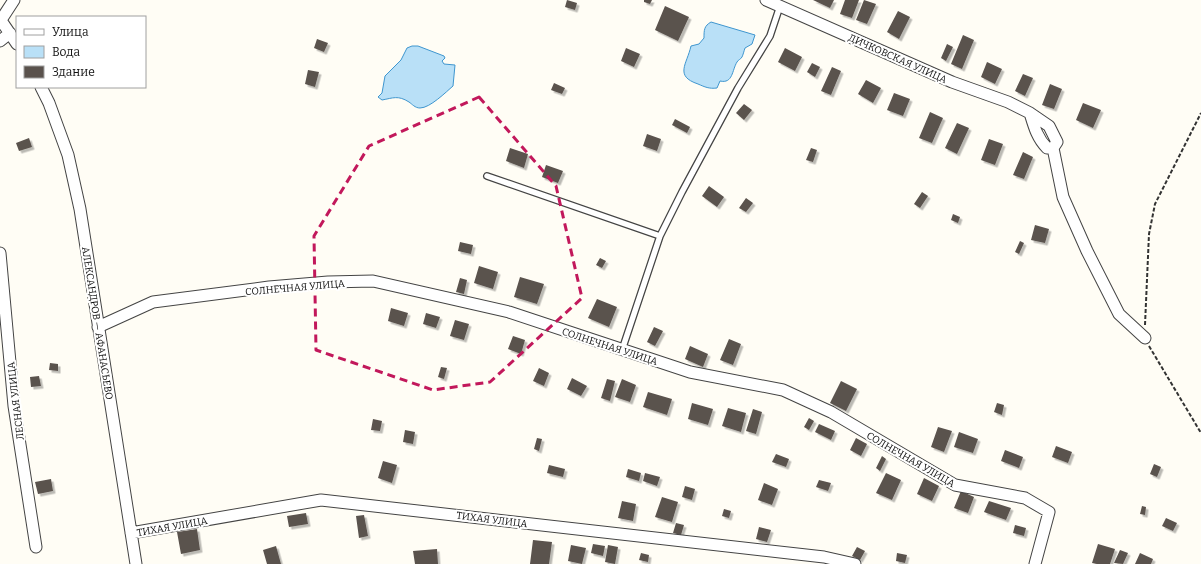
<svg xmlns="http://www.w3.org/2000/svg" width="1201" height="564" viewBox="0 0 1201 564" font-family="Bitter,serif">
<defs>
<filter id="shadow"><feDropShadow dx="2.5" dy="2.5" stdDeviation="0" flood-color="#0004"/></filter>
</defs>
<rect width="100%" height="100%" fill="#fffdf5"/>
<path fill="#b9e0f7" stroke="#3f96cf" d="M 711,22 L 755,35 L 752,44 L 745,48 C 744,51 743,55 742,57 C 740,60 739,59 737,62 C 732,70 733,84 720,81 L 717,88 C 709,89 705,87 698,84 C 674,76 687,64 691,46 L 699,44 L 704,38 C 704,30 704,26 711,22 Z
M 412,46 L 418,46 L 444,56 L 445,58 L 442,61 L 444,64 L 455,65 L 453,86 C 446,92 430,108 420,108 C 415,108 412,104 409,102 C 398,95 393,98 382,100 L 378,97 L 382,93 L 385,76 L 401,60 L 407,48 Z"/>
<path fill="#5a524d" filter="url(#shadow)" d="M 567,0 L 577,3 L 575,10 L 565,7 Z
M 644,0 L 652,0 L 650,4 L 644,2 Z
M 813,0 L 834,0 L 830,8 Z
M 845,0 L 859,0 L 852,18 L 840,14 Z
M 864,0 L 876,4 L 867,24 L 856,20 Z
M 665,6 L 689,17 L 678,41 L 655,30 Z
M 898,11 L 910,17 L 899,39 L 887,32 Z
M 963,35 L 974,40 L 962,69 L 951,64 Z
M 317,39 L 328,43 L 324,52 L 314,48 Z
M 947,44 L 953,47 L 946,61 L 941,58 Z
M 626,48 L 640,54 L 634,67 L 621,61 Z
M 785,48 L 802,57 L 795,71 L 778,62 Z
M 987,62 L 1002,69 L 995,84 L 981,77 Z
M 812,63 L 820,67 L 815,77 L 807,72 Z
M 832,67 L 841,71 L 831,95 L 821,91 Z
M 308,70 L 319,72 L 315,87 L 305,84 Z
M 1023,74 L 1033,78 L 1025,96 L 1015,91 Z
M 866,80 L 881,88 L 873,103 L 858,94 Z
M 554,83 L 565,88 L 562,94 L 551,90 Z
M 1050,84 L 1062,89 L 1054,109 L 1042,105 Z
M 894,93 L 910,99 L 903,116 L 887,110 Z
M 1083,103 L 1101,110 L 1093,128 L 1076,120 Z
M 744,104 L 752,110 L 744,120 L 736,113 Z
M 930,112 L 943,118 L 932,143 L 919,138 Z
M 675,119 L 690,127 L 687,133 L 672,125 Z
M 957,123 L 969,128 L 957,154 L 945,148 Z
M 647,134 L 661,139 L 657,151 L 643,146 Z
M 29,138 L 32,147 L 19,151 L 16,143 Z
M 989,139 L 1003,144 L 995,165 L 981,160 Z
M 510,148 L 528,154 L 524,168 L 506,161 Z
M 811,148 L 817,150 L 813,162 L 806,160 Z
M 1023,152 L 1033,157 L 1024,179 L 1013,175 Z
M 546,165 L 563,171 L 558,183 L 542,177 Z
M 709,186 L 724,197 L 717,207 L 702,196 Z
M 922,192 L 928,196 L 920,208 L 914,204 Z
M 746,198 L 753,203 L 746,212 L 739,208 Z
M 953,214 L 960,217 L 958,223 L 951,220 Z
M 1035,225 L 1049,229 L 1045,243 L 1031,240 Z
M 1020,241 L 1024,243 L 1019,254 L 1015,252 Z
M 460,242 L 473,245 L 471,254 L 458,251 Z
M 600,258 L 606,261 L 602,268 L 596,265 Z
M 479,266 L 498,272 L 493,289 L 474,283 Z
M 520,277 L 544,284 L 537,304 L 514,297 Z
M 460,278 L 467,280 L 464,294 L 456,292 Z
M 597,299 L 617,307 L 609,327 L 588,318 Z
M 391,308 L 408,313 L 404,326 L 388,321 Z
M 426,313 L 440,317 L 436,328 L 423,324 Z
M 455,320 L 469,324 L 464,340 L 450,336 Z
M 654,327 L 663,331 L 655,346 L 647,342 Z
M 513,336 L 525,340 L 521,354 L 508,349 Z
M 729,339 L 741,344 L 733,365 L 720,360 Z
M 690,346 L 708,354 L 703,367 L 685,359 Z
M 50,363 L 58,364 L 58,371 L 49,370 Z
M 441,367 L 447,368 L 444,379 L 438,377 Z
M 539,368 L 549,373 L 544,386 L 533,381 Z
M 39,376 L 41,386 L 31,387 L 30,377 Z
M 572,378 L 587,386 L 581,396 L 567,389 Z
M 607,379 L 615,381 L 610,401 L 601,398 Z
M 622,379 L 636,385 L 630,402 L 615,397 Z
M 841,381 L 857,389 L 846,411 L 830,403 Z
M 648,392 L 672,399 L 667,415 L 643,407 Z
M 692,403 L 713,409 L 708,425 L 688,419 Z
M 997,403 L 1004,405 L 1002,415 L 994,412 Z
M 728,408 L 746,413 L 741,432 L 722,426 Z
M 753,409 L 762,412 L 756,434 L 746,431 Z
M 809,418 L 814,421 L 809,430 L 804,427 Z
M 373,419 L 382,421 L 380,431 L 371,430 Z
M 819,424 L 835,431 L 831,440 L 815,432 Z
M 938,427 L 952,431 L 944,452 L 931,447 Z
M 405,430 L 415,432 L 413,444 L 403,442 Z
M 959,432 L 978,439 L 973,453 L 954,447 Z
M 537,438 L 542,439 L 539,451 L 534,449 Z
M 856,438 L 867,444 L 861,456 L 850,450 Z
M 1056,446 L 1072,452 L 1068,463 L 1052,457 Z
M 1005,450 L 1023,457 L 1019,468 L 1001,461 Z
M 776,454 L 789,459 L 786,467 L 772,462 Z
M 882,456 L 886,459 L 880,471 L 876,468 Z
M 383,461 L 397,465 L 392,483 L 378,478 Z
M 1154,464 L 1161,467 L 1157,477 L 1150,474 Z
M 549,465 L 565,469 L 563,477 L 547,473 Z
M 628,469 L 641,473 L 639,481 L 626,477 Z
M 645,473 L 660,477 L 657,486 L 643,481 Z
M 886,473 L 901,480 L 892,500 L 876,493 Z
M 924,478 L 939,486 L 932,501 L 917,494 Z
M 51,479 L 53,491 L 38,494 L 35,482 Z
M 819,480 L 831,483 L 828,491 L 816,487 Z
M 764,483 L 778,489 L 772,505 L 758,500 Z
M 685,486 L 695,489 L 692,500 L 682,497 Z
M 961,491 L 974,497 L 968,513 L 954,508 Z
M 662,497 L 678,502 L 672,522 L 655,517 Z
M 622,501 L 636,504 L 633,521 L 618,518 Z
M 989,501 L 1011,508 L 1006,520 L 984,512 Z
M 1142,506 L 1146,507 L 1145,515 L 1140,514 Z
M 724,509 L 731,511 L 729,518 L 722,516 Z
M 306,513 L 308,524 L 289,527 L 287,516 Z
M 364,515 L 368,536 L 359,538 L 356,516 Z
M 1166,518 L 1177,523 L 1173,531 L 1162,526 Z
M 676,523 L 684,525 L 681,535 L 673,533 Z
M 1015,525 L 1026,528 L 1024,536 L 1013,533 Z
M 759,527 L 771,530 L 767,542 L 756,539 Z
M 197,529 L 200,550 L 181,554 L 177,532 Z
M 533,540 L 552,542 L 549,564 L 530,564 Z
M 593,544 L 605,546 L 603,556 L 591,553 Z
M 1098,544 L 1115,549 L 1110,564 L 1097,564 L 1092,563 Z
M 571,545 L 586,548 L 582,564 L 568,561 Z
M 608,545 L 618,547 L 615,564 L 605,562 Z
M 276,546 L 281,564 L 267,564 L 263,550 Z
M 857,547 L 865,551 L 860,560 L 852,556 Z
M 437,549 L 438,564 L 415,564 L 413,551 Z
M 1120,550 L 1128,553 L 1123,564 L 1114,563 Z
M 641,553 L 649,555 L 648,562 L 639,560 Z
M 897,553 L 907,555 L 905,563 L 896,561 Z
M 1140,553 L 1153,559 L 1151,564 L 1135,564 Z"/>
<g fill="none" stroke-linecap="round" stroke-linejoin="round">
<defs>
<path id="service" d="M 487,176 L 660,236
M 622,350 L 660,236 L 682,192 L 738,88 L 770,36 L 780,6"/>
<path id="minor" d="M 766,0 L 952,82 L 1008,102 L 1030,113 L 1049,126 L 1057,142 L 1053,148 L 1047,148 C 1037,138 1034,126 1030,113
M 0,19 L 17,44
M 1,20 L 14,0
M 0,41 L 10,33
M 41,87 L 49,103 L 68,155 L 80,209 L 136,564
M 1053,148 L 1063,197 L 1087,251 L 1119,314 L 1145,338
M 0,253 L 14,406 L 36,547
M 98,327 L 153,302 L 269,287 L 328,282 L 373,281 L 509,312 L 690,372 L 783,390 L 831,412 L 955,485 L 1025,498 L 1049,512 L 1035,564
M 131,533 L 321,500 L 824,557 L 855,564"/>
</defs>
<use href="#service" stroke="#444" stroke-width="8"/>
<use href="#minor" stroke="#444" stroke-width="13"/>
<path stroke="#333" stroke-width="2" stroke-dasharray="4 2" stroke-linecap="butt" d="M 1145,325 L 1149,234 L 1155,204 L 1201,113
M 1149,346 L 1201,433"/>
<use href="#service" stroke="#fff" stroke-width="5.5"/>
<use href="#minor" stroke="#fff" stroke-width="11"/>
</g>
<path fill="none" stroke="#c2185b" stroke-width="3" stroke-dasharray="8 5" stroke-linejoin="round" d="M 479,97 L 556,186 L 582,298 L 490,382 L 433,390 L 316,350 L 314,236 L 369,146 Z"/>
<g text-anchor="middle" stroke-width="4" stroke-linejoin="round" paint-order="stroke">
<g font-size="10" fill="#111" stroke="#fff">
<text transform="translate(898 58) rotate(24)" y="4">ДИЧКОВСКАЯ УЛИЦА</text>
<text transform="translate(295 287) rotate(-5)" y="4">СОЛНЕЧНАЯ УЛИЦА</text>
<text transform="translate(98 323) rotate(81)" y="4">АЛЕКСАНДРОВ — АФАНАСЬЕВО</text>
<text transform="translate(610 346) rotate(18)" y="4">СОЛНЕЧНАЯ УЛИЦА</text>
<text transform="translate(15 401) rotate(-97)" y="4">ЛЕСНАЯ УЛИЦА</text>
<text transform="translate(911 459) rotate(30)" y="4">СОЛНЕЧНАЯ УЛИЦА</text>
<text transform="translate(492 519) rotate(7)" y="4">ТИХАЯ УЛИЦА</text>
<text transform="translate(172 526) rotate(-10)" y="4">ТИХАЯ УЛИЦА</text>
</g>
</g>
<rect x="16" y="16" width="130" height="72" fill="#ffffff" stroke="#a0a0a0"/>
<rect x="24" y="29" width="20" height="6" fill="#ffffff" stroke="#a0a0a0"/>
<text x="52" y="36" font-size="12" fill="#111111">Улица</text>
<rect x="24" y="46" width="20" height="12" fill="#b9e0f7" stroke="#a0a0a0"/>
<text x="52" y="56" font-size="12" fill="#111111">Вода</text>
<rect x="24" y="66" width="20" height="12" fill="#5a524d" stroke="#a0a0a0"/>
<text x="52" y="76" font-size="12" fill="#111111">Здание</text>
</svg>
